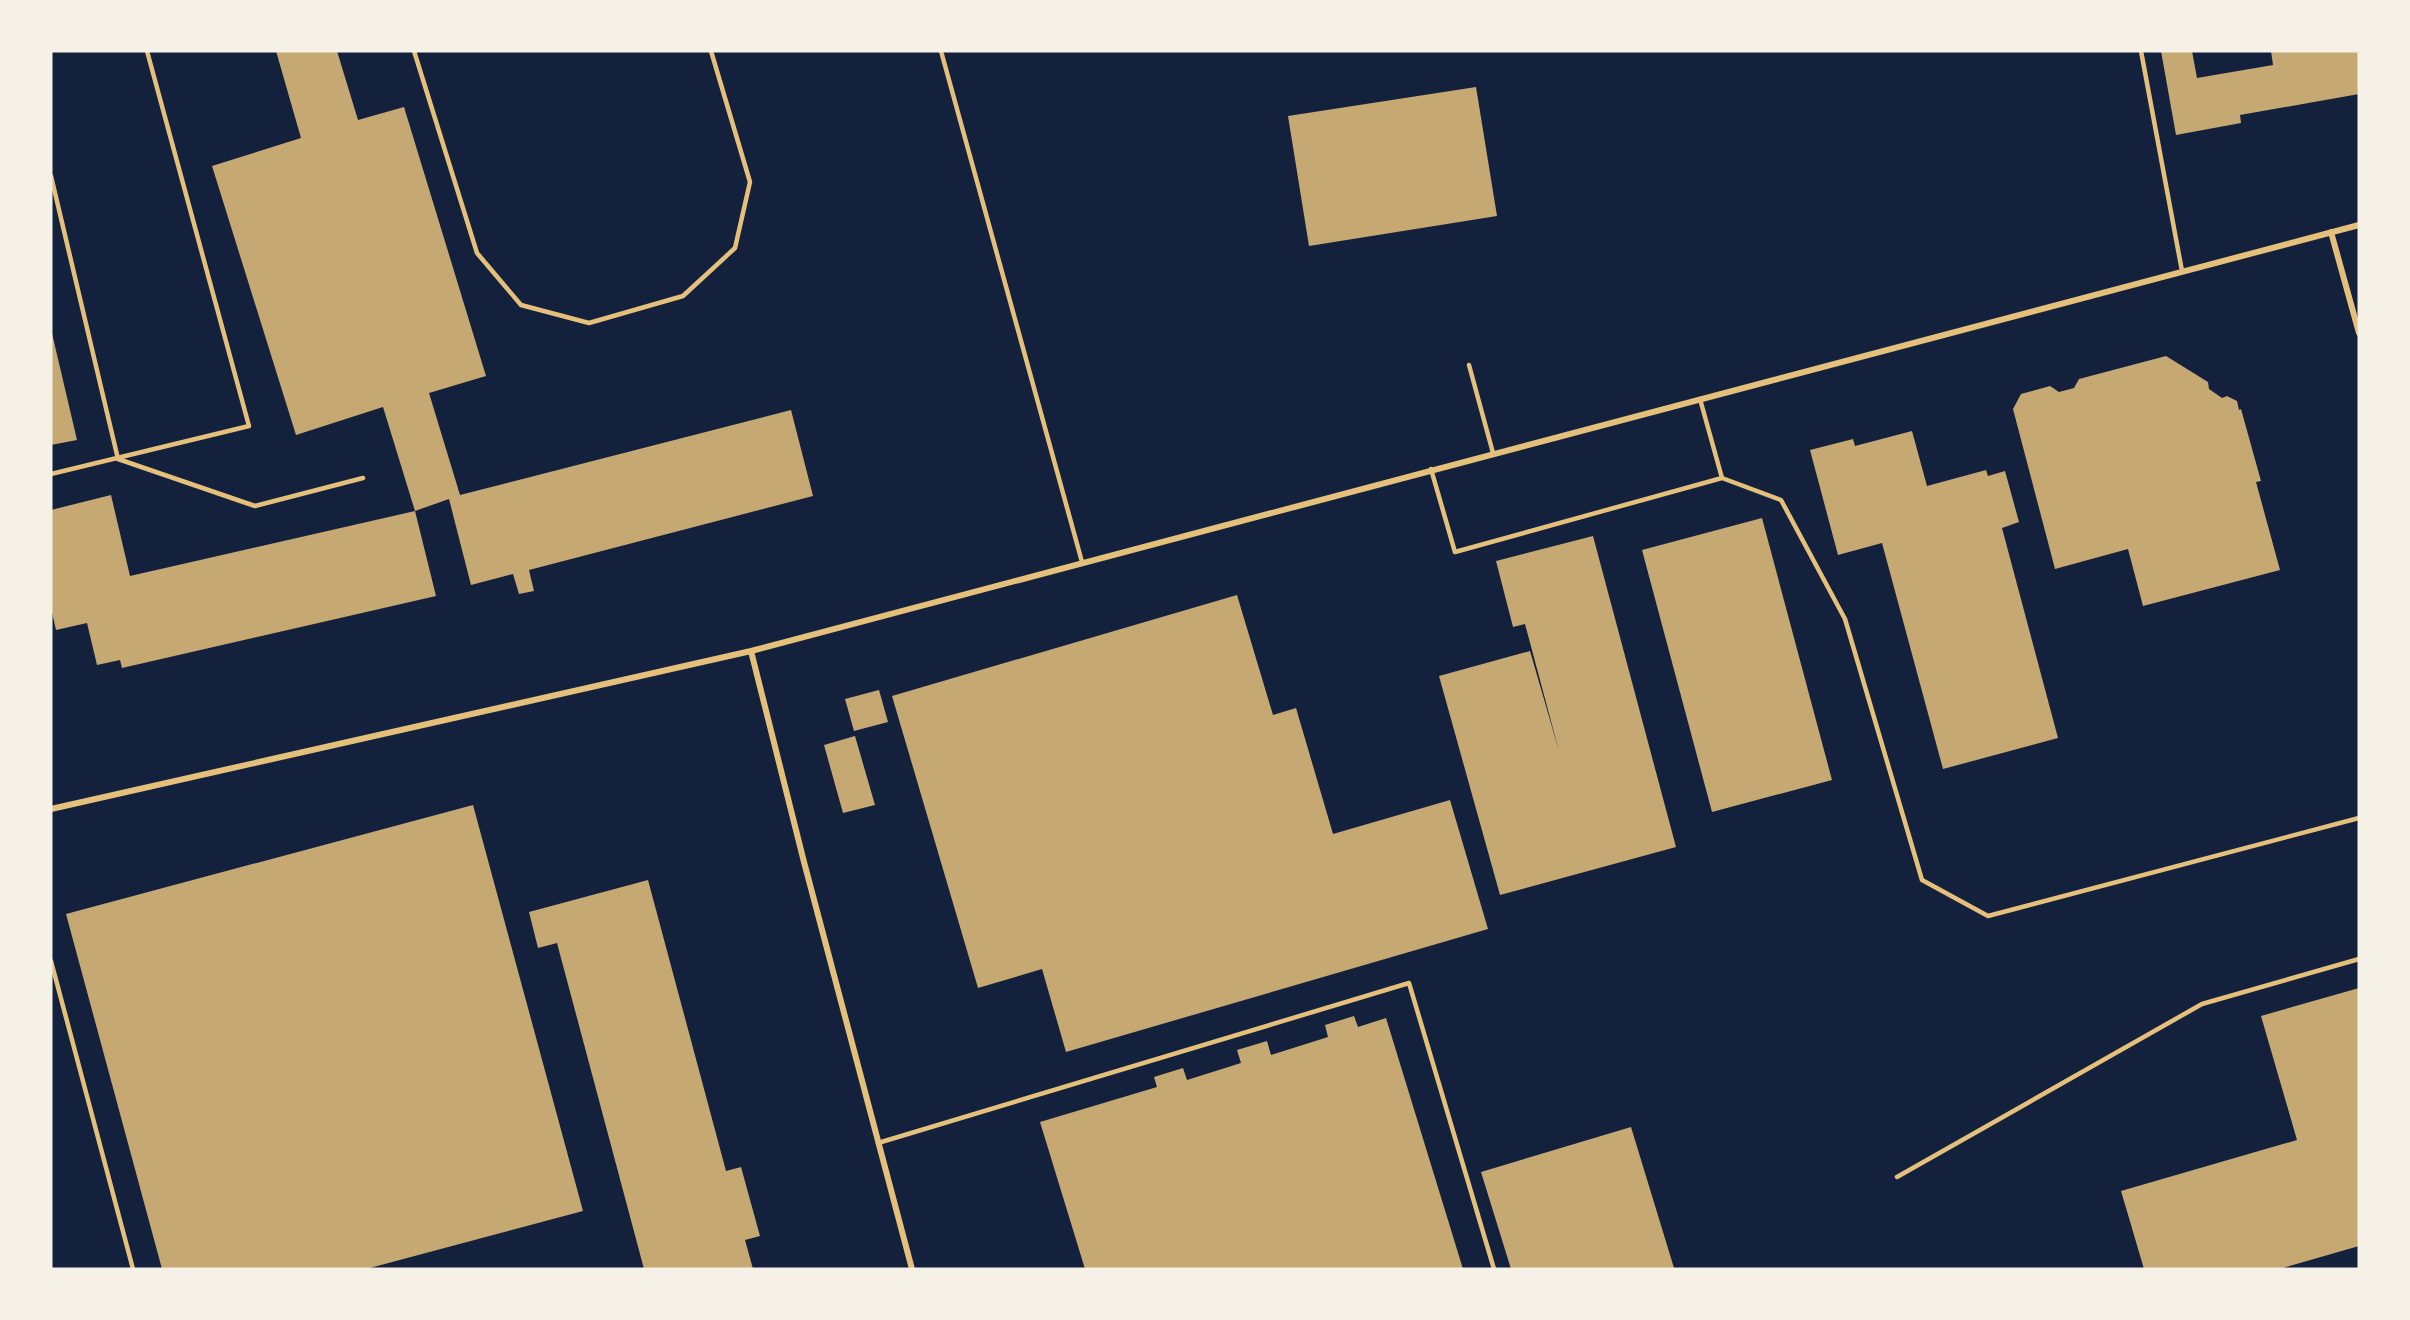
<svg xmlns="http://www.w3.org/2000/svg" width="2410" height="1320" viewBox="0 0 2410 1320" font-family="'Crimson Pro',serif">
<rect width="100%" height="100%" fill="#14213d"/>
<path fill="#c6a872" d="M 276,51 L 337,51 L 358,120 L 404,107 L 486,376 L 429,393 L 460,495 L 791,410 L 813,496 L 529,570 L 534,591 L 519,594 L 513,574 L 471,585 L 449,499 L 415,511 L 436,596 L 122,668 L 120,660 L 97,665 L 87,623 L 56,630 L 51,608 L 51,510 L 111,495 L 130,576 L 415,511 L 383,407 L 296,435 L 212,166 L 301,138 Z
M 2161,51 L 2192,51 L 2197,78 L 2273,65 L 2271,51 L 2359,51 L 2359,94 L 2240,115 L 2241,123 L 2176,135 Z
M 1476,87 L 1497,216 L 1309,246 L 1288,116 Z
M 51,329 L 77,440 L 51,445 Z
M 2166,356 L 2208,382 L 2209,389 L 2222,398 L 2227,396 L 2237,401 L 2239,410 L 2241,409 L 2261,481 L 2256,482 L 2280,570 L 2143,606 L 2128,549 L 2055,569 L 2013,409 L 2021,394 L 2050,386 L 2059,392 L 2074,388 L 2079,379 Z
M 1912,431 L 1927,486 L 1986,470 L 1988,476 L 2005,471 L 2019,522 L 2002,528 L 2058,738 L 1943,769 L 1882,543 L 1838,555 L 1810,450 L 1853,439 L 1855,446 Z
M 1762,518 L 1832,780 L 1712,812 L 1642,550 Z
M 1593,536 L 1676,847 L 1500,895 L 1439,676 L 1530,651 L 1559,751 L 1525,624 L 1513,627 L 1496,561 Z
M 1237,595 L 1273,715 L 1296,708 L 1333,834 L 1450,800 L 1488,929 L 1066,1052 L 1042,969 L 978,988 L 892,696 Z
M 879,690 L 888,722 L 854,731 L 845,699 Z
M 855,736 L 875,805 L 843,813 L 824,745 Z
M 473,805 L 583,1211 L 366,1269 L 162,1269 L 66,914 Z
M 648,880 L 726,1171 L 741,1167 L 760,1236 L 745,1240 L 753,1269 L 644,1269 L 557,943 L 538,948 L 529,912 Z
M 2359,988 L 2359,1246 L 2279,1269 L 2144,1269 L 2121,1191 L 2297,1140 L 2261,1016 Z
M 1354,1016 L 1358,1027 L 1386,1018 L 1463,1269 L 1085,1269 L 1040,1122 L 1157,1087 L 1154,1077 L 1183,1068 L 1187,1080 L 1241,1063 L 1237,1050 L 1267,1041 L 1271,1055 L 1328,1037 L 1325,1025 Z
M 1631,1127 L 1674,1268 L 1511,1269 L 1481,1172 Z"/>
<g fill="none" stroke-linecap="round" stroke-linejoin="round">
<path stroke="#e5c07b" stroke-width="4.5" d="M 414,51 L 477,253 L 521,305 L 589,323 L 683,296 L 735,248 L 750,182 L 711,51
M 941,51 L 1082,562
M 2141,51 L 2182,271
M 51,176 L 118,459 L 255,506 L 363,478
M 1469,365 L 1493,453
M 1431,469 L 1455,552 L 1722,478 L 1700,399
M 51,474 L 249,426 L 147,51
M 1722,478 L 1781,500 L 1845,619 L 1922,880 L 1988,916 L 2359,818
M 51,961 L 133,1269
M 878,1143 L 1409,983 L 1494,1269
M 1897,1177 L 2202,1004 L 2359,959"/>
<path stroke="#e5c07b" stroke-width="6" d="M 2331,232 L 2359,333
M 751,651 L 804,862 L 912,1269
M 51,809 L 751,651 L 2359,225"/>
</g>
<rect width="2410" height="1320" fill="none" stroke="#f6f1e7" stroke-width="105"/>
</svg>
